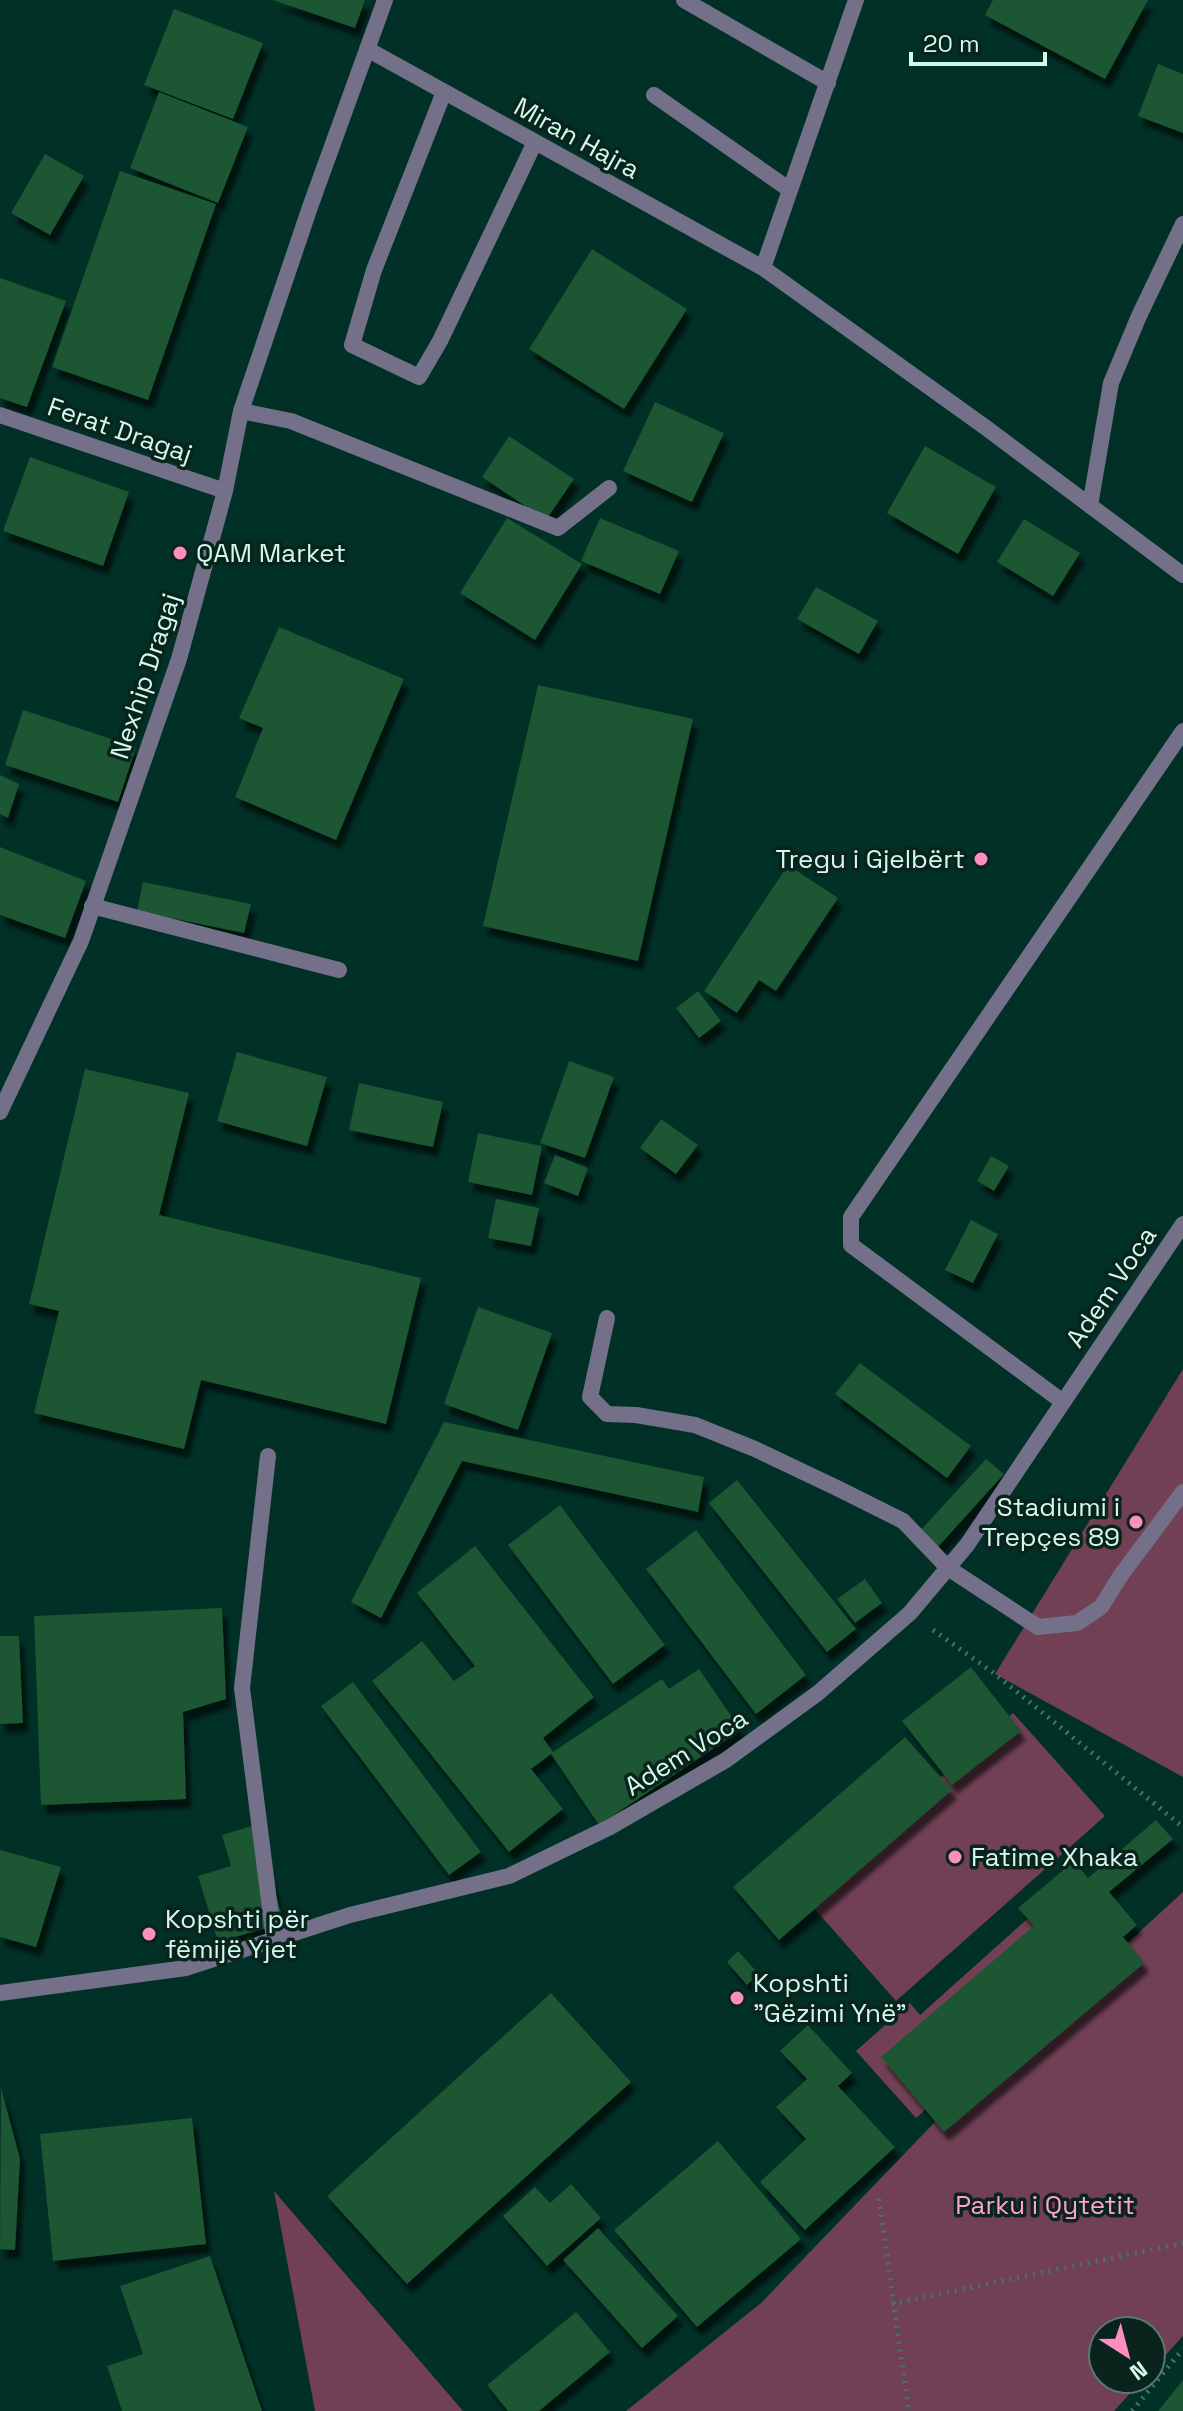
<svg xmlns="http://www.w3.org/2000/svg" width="1183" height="2411" viewBox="0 0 1183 2411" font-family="'Space Grotesk',sans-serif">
<defs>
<filter id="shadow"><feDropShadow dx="5" dy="9" stdDeviation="2" flood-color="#0009"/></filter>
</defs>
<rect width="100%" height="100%" fill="#013026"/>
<path fill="#714055" d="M 1183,1369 L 1183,1777 L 995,1674 Z
M 1013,1713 L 1105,1816 L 896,2001 L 805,1898 Z
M 1183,1892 L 1183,2336 L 1151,2371 L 1151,2331 L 1103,2331 L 1103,2379 L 1143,2379 L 1114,2411 L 626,2411 L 761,2303 L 955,2101 Z
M 1044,1904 L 1094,1959 L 916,2118 L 856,2051 L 910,2003 L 920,2015 Z
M 274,2191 L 463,2411 L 315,2411 Z"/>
<path fill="#1a5631" filter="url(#shadow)" d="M 273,0 L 365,0 L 355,28 Z
M 993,0 L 1148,0 L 1105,79 L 985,15 Z
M 174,9 L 263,43 L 233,119 L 144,85 Z
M 1158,64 L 1183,74 L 1183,133 L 1138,116 Z
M 159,92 L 248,127 L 218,203 L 130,168 Z
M 45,154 L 84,176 L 50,235 L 11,213 Z
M 120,171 L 216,204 L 148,400 L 52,367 Z
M 592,249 L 687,309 L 624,409 L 529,349 Z
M 0,278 L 66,301 L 27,407 L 0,398 Z
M 655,402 L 724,433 L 692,502 L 623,471 Z
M 509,436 L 574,479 L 546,520 L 482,477 Z
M 925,446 L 996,487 L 958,554 L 887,513 Z
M 30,457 L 129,492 L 103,566 L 3,531 Z
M 507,518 L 582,564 L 535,640 L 460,593 Z
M 600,518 L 679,551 L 660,594 L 581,561 Z
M 1024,519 L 1080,553 L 1053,596 L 997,562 Z
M 816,587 L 878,621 L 859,654 L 797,619 Z
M 279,627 L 404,679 L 336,840 L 235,797 L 263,728 L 239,718 Z
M 538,685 L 693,719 L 638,961 L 483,926 Z
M 23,710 L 136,747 L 118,802 L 5,765 Z
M 0,775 L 19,784 L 8,818 L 0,814 Z
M 0,847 L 86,881 L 65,938 L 0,915 Z
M 788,865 L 838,898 L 776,991 L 759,980 L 737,1013 L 704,991 Z
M 143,882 L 251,904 L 244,933 L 137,911 Z
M 698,991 L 721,1021 L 699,1038 L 676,1008 Z
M 237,1052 L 327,1077 L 307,1146 L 217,1121 Z
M 569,1061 L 614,1077 L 585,1158 L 540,1143 Z
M 85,1069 L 189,1093 L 159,1215 L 421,1278 L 386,1424 L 201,1380 L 184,1449 L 34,1413 L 59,1311 L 29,1304 Z
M 359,1083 L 443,1102 L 433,1147 L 349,1130 Z
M 661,1119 L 698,1145 L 676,1174 L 640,1148 Z
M 478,1133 L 542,1146 L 532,1195 L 468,1182 Z
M 555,1155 L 588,1168 L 578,1196 L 544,1183 Z
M 991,1156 L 1009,1166 L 994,1191 L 977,1181 Z
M 496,1199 L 539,1208 L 531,1246 L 488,1238 Z
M 971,1220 L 998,1234 L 973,1283 L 945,1270 Z
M 478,1307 L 552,1333 L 518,1430 L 444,1404 Z
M 860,1363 L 971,1446 L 947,1478 L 835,1394 Z
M 444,1422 L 704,1477 L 698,1512 L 462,1461 L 381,1618 L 351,1602 Z
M 986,1459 L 1004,1474 L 937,1548 L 919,1532 Z
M 737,1480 L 856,1629 L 827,1652 L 709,1503 Z
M 560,1505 L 665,1645 L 613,1684 L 508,1545 Z
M 696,1530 L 806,1675 L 756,1714 L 646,1569 Z
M 475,1546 L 594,1697 L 543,1738 L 553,1752 L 662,1679 L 669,1689 L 699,1669 L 741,1730 L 599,1825 L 551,1754 L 531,1769 L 563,1809 L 509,1852 L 372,1681 L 422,1641 L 454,1681 L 475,1666 L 417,1593 Z
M 865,1579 L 882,1603 L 855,1623 L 837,1599 Z
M 222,1608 L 226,1699 L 183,1712 L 186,1799 L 41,1805 L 34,1616 Z
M 0,1636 L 19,1636 L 23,1723 L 0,1724 Z
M 971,1667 L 1021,1731 L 952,1785 L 902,1721 Z
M 353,1682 L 481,1852 L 449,1875 L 321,1706 Z
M 905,1737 L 952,1790 L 779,1940 L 733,1887 Z
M 1156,1820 L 1173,1839 L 1109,1892 L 1137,1925 L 1123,1937 L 1144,1963 L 944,2132 L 881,2057 L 1034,1926 L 1018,1908 L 1074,1861 L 1088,1878 Z
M 255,1825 L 284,1923 L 218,1942 L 198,1876 L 231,1866 L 222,1835 Z
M 0,1850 L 61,1867 L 36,1947 L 0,1937 Z
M 738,1951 L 759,1974 L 747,1985 L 727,1962 Z
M 551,1993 L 631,2082 L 407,2284 L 327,2196 Z
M 808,2025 L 852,2073 L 838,2086 L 895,2147 L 805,2230 L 760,2182 L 806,2139 L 776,2107 L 807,2079 L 780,2051 Z
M 1,2088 L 20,2159 L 15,2250 L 0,2249 Z
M 192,2118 L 206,2244 L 53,2261 L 40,2134 Z
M 718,2141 L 801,2239 L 697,2327 L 614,2230 Z
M 571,2184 L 601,2218 L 547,2266 L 503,2216 L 535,2187 L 550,2203 Z
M 598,2228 L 678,2316 L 642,2348 L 563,2260 Z
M 210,2256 L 262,2411 L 122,2411 L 107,2366 L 143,2354 L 120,2286 Z
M 576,2312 L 610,2352 L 539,2411 L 508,2411 L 487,2385 Z
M 1183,2380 L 1183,2411 L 1158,2411 Z"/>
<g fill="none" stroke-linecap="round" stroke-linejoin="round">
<path stroke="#477469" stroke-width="5" stroke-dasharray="2 6" stroke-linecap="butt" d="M 933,1630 L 995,1674 L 1183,1827
M 879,2199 L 909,2411
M 892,2304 L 1183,2243
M 1132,2411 L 1183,2349"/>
<path stroke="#747089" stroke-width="16" d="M 684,0 L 828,83
M 444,92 L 374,270 L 352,345 L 419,377 L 440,341 L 535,142
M 607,1318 L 590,1397 L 607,1414 L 636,1415 L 695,1425 L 755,1449 L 839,1489 L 903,1521 L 948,1568 L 1038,1627 L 1077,1623 L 1101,1607 L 1121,1575 L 1183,1492
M 1063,1402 L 851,1245 L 851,1217 L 1183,731"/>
<path stroke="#747089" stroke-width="16" d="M 367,49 L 763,268 L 985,427 L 1183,575
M 654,95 L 790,190
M 763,268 L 856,0
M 241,411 L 291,421 L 558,528 L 609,488
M 0,415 L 225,491
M 1090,506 L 1111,383 L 1139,316 L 1183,224
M 92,906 L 339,970
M 0,1112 L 81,941 L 179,659 L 225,491 L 241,411 L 310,207 L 385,0
M 268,1456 L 242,1688 L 274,1940
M 0,1993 L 186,1968 L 350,1915 L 509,1876 L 610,1827 L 726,1760 L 818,1693 L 910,1613 L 967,1545 L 1183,1224"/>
</g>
<g fill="#fd8ec0" stroke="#0a241d" stroke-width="3">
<circle cx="180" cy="553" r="8"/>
<circle cx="981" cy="859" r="8"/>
<circle cx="1136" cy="1522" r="8"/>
<circle cx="955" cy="1857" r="8"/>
<circle cx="149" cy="1934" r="8"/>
<circle cx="737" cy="1998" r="8"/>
</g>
<g text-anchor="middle" stroke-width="7" stroke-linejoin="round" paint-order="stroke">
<g font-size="26" fill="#d2f9ec" stroke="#0a241d">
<text transform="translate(577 138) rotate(29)" y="9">Miran Hajra</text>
<text transform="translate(120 430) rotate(19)" y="9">Ferat Dragaj</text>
<text transform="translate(145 676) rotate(-72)" y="9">Nexhip Dragaj</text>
<text transform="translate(1111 1287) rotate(-56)" y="9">Adem Voca</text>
<text transform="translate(686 1752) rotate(-32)" y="9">Adem Voca</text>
</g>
<g font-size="26" fill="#d2f9ec" stroke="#0a241d" text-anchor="start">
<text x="196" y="562">QAM Market</text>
<text x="965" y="868" text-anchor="end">Tregu i Gjelbërt</text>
<text x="1120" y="1516" text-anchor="end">Stadiumi i<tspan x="1120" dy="30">Trepçes 89</tspan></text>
<text x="971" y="1866">Fatime Xhaka</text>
<text x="165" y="1928">Kopshti për<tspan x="165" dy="30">fëmijë Yjet</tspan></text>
<text x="753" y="1992">Kopshti<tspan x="753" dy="30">"Gëzimi Ynë"</tspan></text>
</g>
<g font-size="26" fill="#fda2c9" stroke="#0a241d">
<text x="1045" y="2214">Parku i Qytetit</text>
</g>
</g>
<g transform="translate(1127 2355) rotate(144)"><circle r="38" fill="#0a241d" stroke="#5a7970" stroke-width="2"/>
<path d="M0-6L14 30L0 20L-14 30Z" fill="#fd8ec0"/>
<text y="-12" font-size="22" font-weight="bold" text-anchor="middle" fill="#d2f9ec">N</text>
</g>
<path d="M911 52v12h134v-12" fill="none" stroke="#d2f9ec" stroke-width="4"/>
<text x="923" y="52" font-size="24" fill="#d2f9ec" stroke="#0a241d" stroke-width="6" paint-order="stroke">20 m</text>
</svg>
